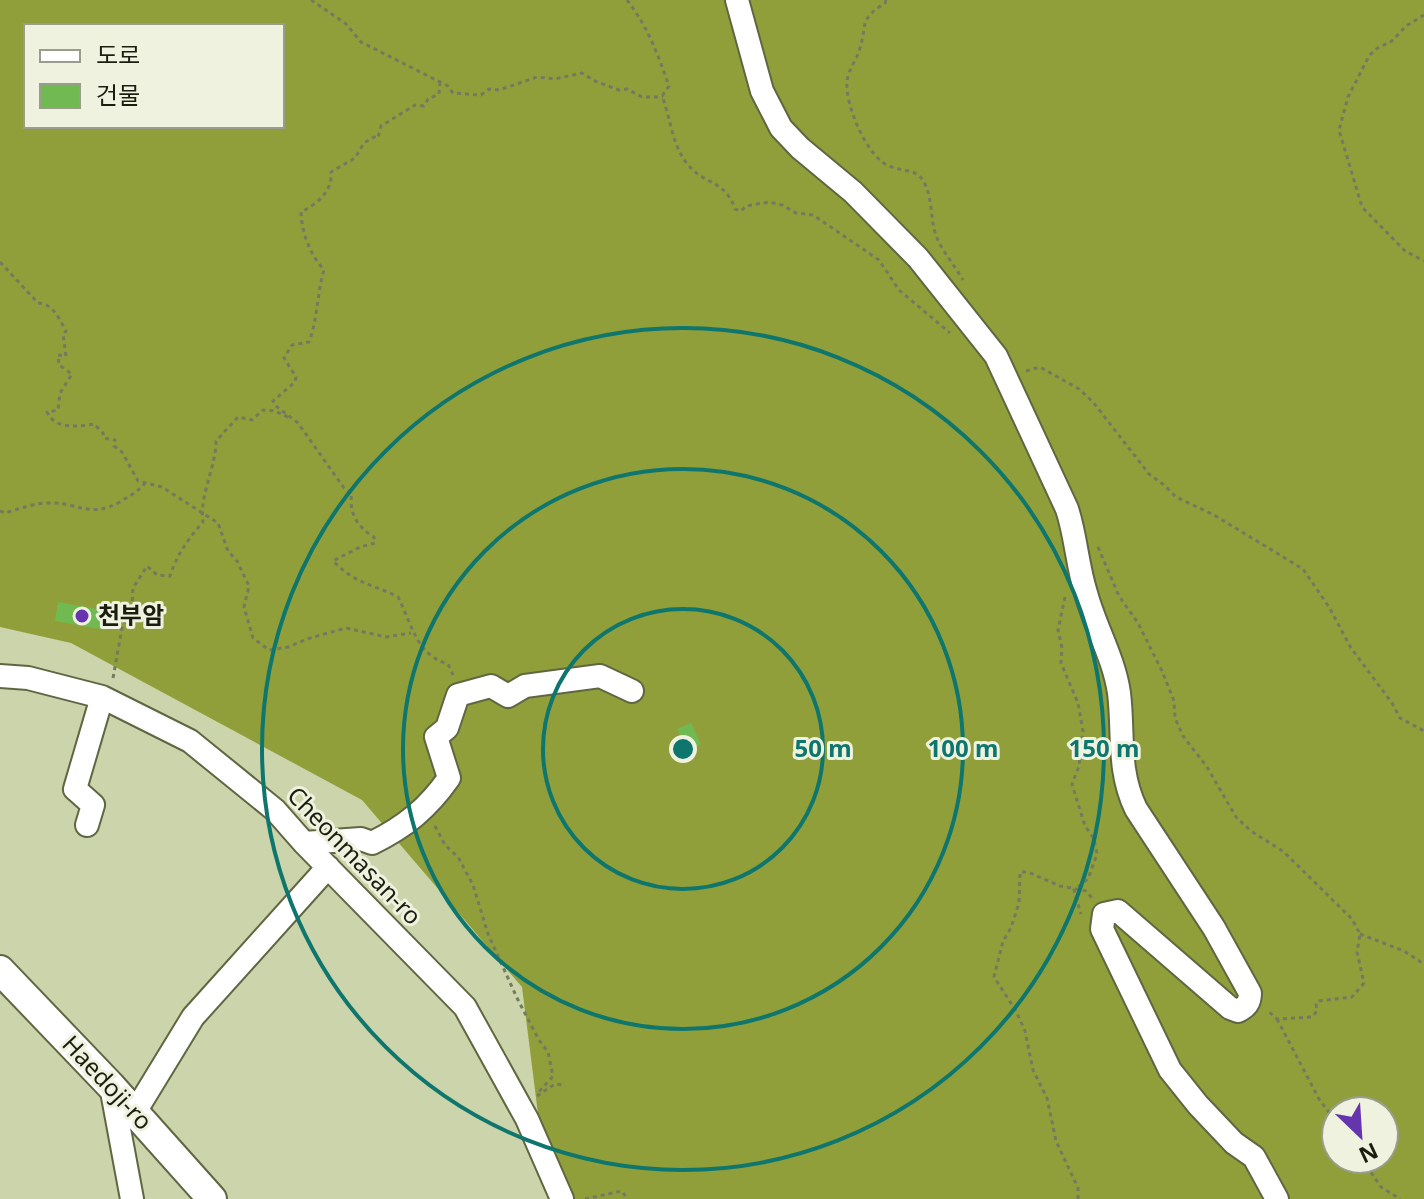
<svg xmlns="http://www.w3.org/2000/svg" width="1424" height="1199" viewBox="0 0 1424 1199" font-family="'Noto Sans','Noto Sans KR',sans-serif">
<rect width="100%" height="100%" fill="#ccd4ab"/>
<path fill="#919f3b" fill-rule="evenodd" d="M 0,0 L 1424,0 L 1424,1199 L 552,1199 L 546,1177 L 522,987 L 362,800 L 71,643 L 0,627 ZM 26,26 L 282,26 L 282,126 L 26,126 ZM 1336,1111 L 1384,1111 L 1384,1159 L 1336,1159 Z"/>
<path fill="#71b951" d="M 58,602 L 108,611 L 105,630 L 55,621 Z
M 691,723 L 701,744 L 688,751 L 677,729 Z"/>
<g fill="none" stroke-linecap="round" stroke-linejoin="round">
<defs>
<path id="minor" d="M 737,0 L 762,91 L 781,128 L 800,148 L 853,192 L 918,258 L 996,356 L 1067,509 C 1076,536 1077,565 1086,593 C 1095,627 1114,658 1119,693 C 1124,733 1117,770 1136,809 L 1214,928 L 1250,993 C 1250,1003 1246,1007 1238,1011 L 1230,1008 L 1118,911 L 1104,914 L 1102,929 L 1170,1070 L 1198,1105 L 1234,1143 L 1254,1157 L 1277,1199
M 0,676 L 28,678 L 102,697 L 190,741 L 275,810 L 304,843 L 465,1007 L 527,1119 L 562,1199
M 87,825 L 93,805 L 75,789 L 102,697
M 304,843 L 361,839 L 372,843 C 405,827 428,808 449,778 L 436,737 L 447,728 L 458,695 L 491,686 L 508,696 L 525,686 L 600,676 L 632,691
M 111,1086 L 132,1199
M 135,1112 L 193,1017 L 328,867"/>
<path id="major" d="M 0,970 L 111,1086 L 212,1199"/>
</defs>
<use href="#minor" stroke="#5f6642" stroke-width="26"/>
<use href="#major" stroke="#5f6642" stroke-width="32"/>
<path stroke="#757a5e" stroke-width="3" stroke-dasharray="4 4" stroke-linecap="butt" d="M 311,0 L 346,24 L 361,42 L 448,86 L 453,93 L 481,95 L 489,89 L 499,90 L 537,77 L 555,79 L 582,73 L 595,81 L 619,90 L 627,89 L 642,97 L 663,97
M 627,0 C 648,27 658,55 669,86 L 662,96 C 671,119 672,148 690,167 C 706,185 725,180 735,209 L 741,211 L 746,206 L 769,202 L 782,205 L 796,213 L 813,215 L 879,260 L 899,290 L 950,333
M 886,0 L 885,3 C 858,21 868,22 860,48 C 857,60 848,69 847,82 C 845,105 867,157 889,166 C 903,172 918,168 925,184 C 933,201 930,221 937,238 C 943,252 955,266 963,280
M 1424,15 L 1406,26 L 1392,41 L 1376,49 L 1369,56 L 1348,97 L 1339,130 L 1362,207 L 1405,251 L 1424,261
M 440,82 L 439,94 L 428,99 L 424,106 L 415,105 L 381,126 L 378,138 L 374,137 L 364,143 L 355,158 L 331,172 C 333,191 317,204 301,212 C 302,234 310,254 324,270 C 317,293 318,318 309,342 L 292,345 L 284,358 L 296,377 L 295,382 L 273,401 L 276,406 L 298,423 L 344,488 L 352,493 C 348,512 358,528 374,537 L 375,543 L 360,547 L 333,561 C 357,585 371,583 398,597 C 412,624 416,655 448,664 L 453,675
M 0,262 L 38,303 C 54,304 59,319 66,331 L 63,334 L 66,356 L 58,355 L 59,365 L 72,374 L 60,393 L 58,410 L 47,412 C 54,429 78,427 94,424 L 103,433 L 104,438 L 115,440 L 114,446 L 122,452 L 138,481 L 162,487 L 218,523 L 228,551 L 237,561 L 249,586 L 244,607 L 253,638 L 269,650 L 288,647 L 310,638 L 346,628 L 386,637 L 411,633
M 1026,371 L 1040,367 L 1079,389 L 1093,402 L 1149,474 L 1164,485 L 1176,497 L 1214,515 L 1303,569 L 1329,607 L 1351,648 L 1392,703 L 1400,718 L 1424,731
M 0,511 L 5,513 C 19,509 34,503 48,503 C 80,502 88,519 120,502 C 129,496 138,492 145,483
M 1098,547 L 1119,596 L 1138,623 L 1162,671 L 1174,701 L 1175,718 L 1183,736 L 1207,767 L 1236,817 L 1251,831 L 1284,852 L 1352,919 L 1360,934 L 1357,952 L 1364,983 L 1352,997 L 1319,1001 L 1316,1004 L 1317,1011 L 1312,1017 L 1277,1019 L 1267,1010
M 1065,597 L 1058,630 L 1062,648 L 1061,663 L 1078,703 L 1083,731 L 1079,766 L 1072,784 L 1085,826 L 1094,839 L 1097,854 L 1088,879 L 1074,890 L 1081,914
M 113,678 L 122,628 L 132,606 L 133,588 L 147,566 L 157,575 L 170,576 C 177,554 189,538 203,522 C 199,496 216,467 216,441 L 238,417 L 252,420 L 263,410 L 275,411 L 290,418
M 435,826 L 445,845 L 458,857 L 473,885 L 488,934 L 517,998 L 539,1040 L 548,1052 L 553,1076 L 537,1094
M 1360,934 L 1404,951 L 1424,964
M 1277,1019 L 1319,1099 L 1336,1122
M 537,1096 L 555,1084 L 564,1085
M 1362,1159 L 1381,1187 L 1400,1199
M 585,1199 L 622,1191 L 627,1199
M 1078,1199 L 1078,1188 L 1056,1141 L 1047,1098 L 1033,1070 L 1025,1031 L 1016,1011 L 994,977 L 1003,941 L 1011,928 L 1019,903 L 1020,872 L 1028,872 L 1060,886 L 1086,891 L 1093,899"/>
<use href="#minor" stroke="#fff" stroke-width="22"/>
<use href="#major" stroke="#fff" stroke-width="28"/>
</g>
<g fill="none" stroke="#0f766e" stroke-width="4">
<circle cx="683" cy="749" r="140"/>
<circle cx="683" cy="749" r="280"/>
<circle cx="683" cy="749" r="421"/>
</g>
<circle fill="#6435ac" stroke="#eef2de" stroke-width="3" cx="82" cy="616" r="8"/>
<g text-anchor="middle" stroke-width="6" stroke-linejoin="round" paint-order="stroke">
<g font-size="24" font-weight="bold" fill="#1b1e0f" stroke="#eef2de" text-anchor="start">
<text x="98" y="624">천부암</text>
</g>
<g font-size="24" fill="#1b1e0f" stroke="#eef2de">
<text transform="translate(354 856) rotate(46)" y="8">Cheonmasan-ro</text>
<text transform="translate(107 1083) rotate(47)" y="8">Haedoji-ro</text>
</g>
</g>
<circle cx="683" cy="749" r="12" fill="#0f766e" stroke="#eef2de" stroke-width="4"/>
<g font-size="24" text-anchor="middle" font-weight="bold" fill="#0f766e" stroke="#eef2de" stroke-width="6" stroke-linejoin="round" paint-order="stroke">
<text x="823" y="757">50 m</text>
<text x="963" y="757">100 m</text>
<text x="1104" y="757">150 m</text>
</g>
<rect x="24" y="24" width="260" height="104" fill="#eef2de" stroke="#9a9d8b" stroke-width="2"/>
<rect x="40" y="50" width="40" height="12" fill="#ffffff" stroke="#9a9d8b" stroke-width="2"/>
<text x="96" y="64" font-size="24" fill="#1b1e0f">도로</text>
<rect x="40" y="84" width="40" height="24" fill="#71b951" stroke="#9a9d8b" stroke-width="2"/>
<text x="96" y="104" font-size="24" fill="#1b1e0f">건물</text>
<g transform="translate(1360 1135) rotate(155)"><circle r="38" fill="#eef2de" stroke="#9a9d8b" stroke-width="2"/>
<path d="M0-6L14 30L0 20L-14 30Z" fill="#6435ac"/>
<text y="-12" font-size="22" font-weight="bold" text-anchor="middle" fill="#1b1e0f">N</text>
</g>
</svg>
